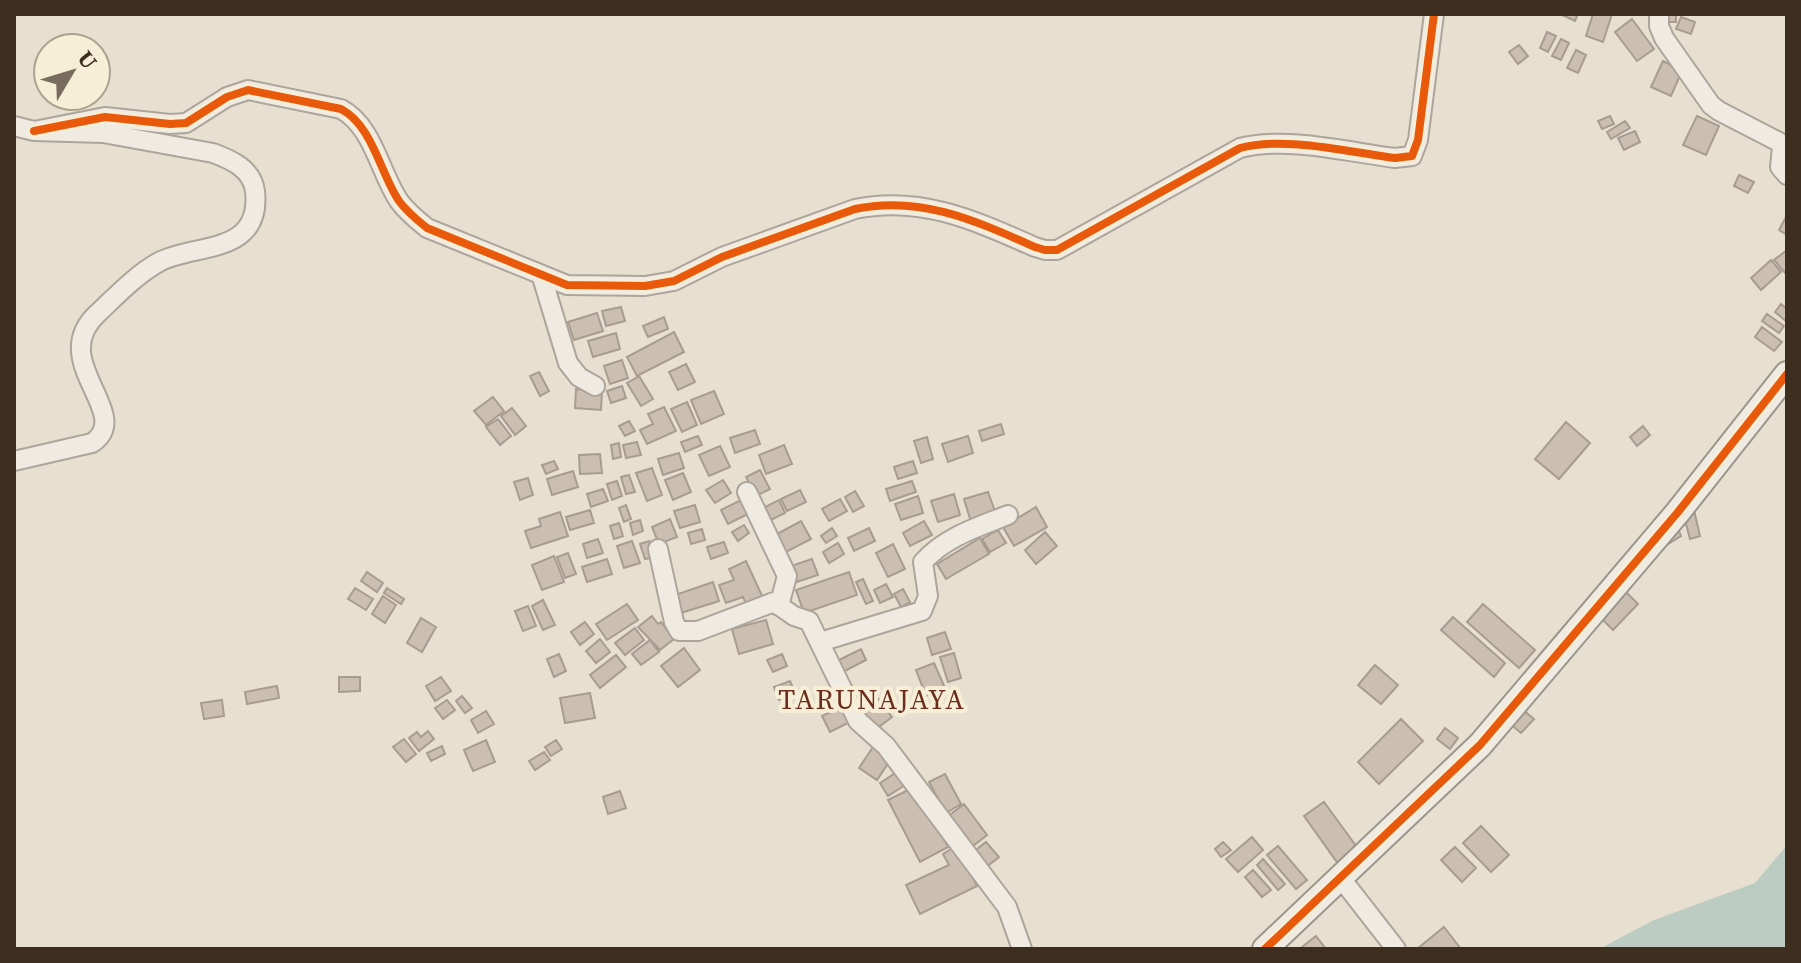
<svg xmlns="http://www.w3.org/2000/svg" width="1801" height="963" viewBox="0 0 1801 963" font-family="'Source Serif 4',serif">
<rect width="100%" height="100%" fill="#e7e0d1"/>
<path fill="#bcccc2" d="M 1787,845 L 1787,949 L 1599,949 L 1654,920 L 1755,883 Z"/>
<path fill="#cbbfb2" stroke="#a89c90" stroke-width="2" d="M 1560,14 L 1578,14 L 1575,21 Z
M 1593,14 L 1612,14 L 1603,42 L 1586,36 Z
M 1663,14 L 1676,14 L 1676,22 L 1663,22 Z
M 1681,17 L 1695,22 L 1691,34 L 1676,29 Z
M 1632,19 L 1654,49 L 1637,61 L 1615,32 Z
M 1547,32 L 1556,36 L 1548,52 L 1540,48 Z
M 1561,39 L 1569,43 L 1561,60 L 1552,56 Z
M 1519,45 L 1528,56 L 1518,64 L 1509,52 Z
M 1576,50 L 1586,55 L 1578,73 L 1567,68 Z
M 1663,61 L 1682,71 L 1671,96 L 1651,87 Z
M 1610,116 L 1614,124 L 1602,129 L 1598,121 Z
M 1697,116 L 1719,126 L 1706,155 L 1683,145 Z
M 1625,121 L 1630,128 L 1611,139 L 1607,132 Z
M 1635,131 L 1640,142 L 1624,150 L 1618,138 Z
M 1739,175 L 1754,182 L 1748,193 L 1734,186 Z
M 1787,215 L 1787,235 L 1779,230 Z
M 1787,250 L 1787,273 L 1786,274 L 1774,260 Z
M 1771,260 L 1781,272 L 1761,290 L 1751,278 Z
M 1781,304 L 1787,309 L 1787,322 L 1775,312 Z
M 621,307 L 625,321 L 606,326 L 602,311 Z
M 597,313 L 603,331 L 574,340 L 568,322 Z
M 1767,314 L 1784,326 L 1779,333 L 1762,321 Z
M 664,317 L 668,329 L 648,337 L 643,326 Z
M 1762,327 L 1782,342 L 1774,351 L 1755,337 Z
M 674,332 L 684,352 L 637,376 L 627,357 Z
M 616,333 L 620,349 L 593,357 L 588,341 Z
M 622,360 L 628,378 L 610,384 L 604,366 Z
M 686,364 L 695,382 L 678,390 L 669,372 Z
M 539,372 L 549,391 L 540,396 L 530,376 Z
M 639,376 L 653,399 L 641,406 L 627,383 Z
M 622,386 L 626,398 L 611,403 L 607,391 Z
M 576,389 L 602,391 L 601,410 L 575,408 Z
M 714,391 L 724,414 L 701,424 L 691,400 Z
M 493,397 L 504,411 L 486,425 L 474,411 Z
M 687,402 L 697,425 L 682,432 L 671,409 Z
M 664,407 L 676,431 L 647,444 L 640,430 L 653,424 L 648,414 Z
M 512,408 L 526,426 L 515,435 L 501,416 Z
M 498,419 L 511,436 L 500,445 L 486,427 Z
M 629,421 L 635,431 L 625,436 L 619,426 Z
M 1566,422 L 1590,443 L 1559,479 L 1535,459 Z
M 1001,424 L 1004,434 L 982,441 L 979,431 Z
M 1643,426 L 1650,435 L 1637,446 L 1630,437 Z
M 755,430 L 760,444 L 735,453 L 730,438 Z
M 698,436 L 702,445 L 685,452 L 681,442 Z
M 968,436 L 973,453 L 948,462 L 942,444 Z
M 927,437 L 933,459 L 921,463 L 914,441 Z
M 637,442 L 641,455 L 626,458 L 623,445 Z
M 619,443 L 621,457 L 613,459 L 611,445 Z
M 784,445 L 792,464 L 766,474 L 759,455 Z
M 720,446 L 730,467 L 709,476 L 699,455 Z
M 679,453 L 684,468 L 663,475 L 658,459 Z
M 600,454 L 602,473 L 580,474 L 579,455 Z
M 554,461 L 558,469 L 546,474 L 542,465 Z
M 913,461 L 917,473 L 898,479 L 894,467 Z
M 652,468 L 662,495 L 647,501 L 636,473 Z
M 760,470 L 770,489 L 756,496 L 746,477 Z
M 573,471 L 578,487 L 552,495 L 547,479 Z
M 683,473 L 691,492 L 673,500 L 665,480 Z
M 629,475 L 635,492 L 626,494 L 621,477 Z
M 528,478 L 533,495 L 520,500 L 514,482 Z
M 723,480 L 731,493 L 715,503 L 706,490 Z
M 617,481 L 622,496 L 612,500 L 607,484 Z
M 912,481 L 916,492 L 890,501 L 886,489 Z
M 603,489 L 608,501 L 591,507 L 587,494 Z
M 800,490 L 806,502 L 787,511 L 781,499 Z
M 855,491 L 864,506 L 853,512 L 845,497 Z
M 988,492 L 996,514 L 971,522 L 964,499 Z
M 954,494 L 960,515 L 938,522 L 931,501 Z
M 918,496 L 923,513 L 901,520 L 895,504 Z
M 840,499 L 847,511 L 829,521 L 822,509 Z
M 741,500 L 748,514 L 728,524 L 721,510 Z
M 779,500 L 785,513 L 765,523 L 759,510 Z
M 626,505 L 631,519 L 624,522 L 619,508 Z
M 695,505 L 700,522 L 680,528 L 674,511 Z
M 1036,507 L 1047,527 L 1014,546 L 1003,527 Z
M 590,510 L 594,523 L 570,530 L 566,517 Z
M 1694,510 L 1700,536 L 1690,539 L 1683,513 Z
M 560,512 L 568,536 L 531,548 L 525,531 L 541,526 L 539,519 Z
M 670,519 L 677,537 L 659,544 L 652,527 Z
M 640,520 L 643,531 L 633,535 L 630,523 Z
M 801,521 L 811,539 L 786,552 L 777,534 Z
M 924,521 L 932,535 L 910,546 L 903,533 Z
M 619,523 L 623,536 L 614,539 L 610,526 Z
M 744,525 L 749,533 L 738,541 L 732,532 Z
M 832,528 L 837,536 L 826,543 L 821,536 Z
M 869,528 L 875,541 L 854,551 L 848,538 Z
M 702,529 L 705,540 L 691,544 L 688,533 Z
M 998,530 L 1006,543 L 990,552 L 982,539 Z
M 1679,531 L 1681,536 L 1663,547 L 1660,542 Z
M 1045,532 L 1057,546 L 1036,564 L 1025,550 Z
M 980,538 L 989,554 L 946,579 L 937,564 Z
M 598,539 L 603,553 L 587,558 L 583,544 Z
M 632,541 L 640,563 L 624,568 L 617,546 Z
M 649,541 L 655,557 L 645,559 L 640,544 Z
M 724,542 L 728,553 L 711,559 L 707,547 Z
M 838,543 L 844,554 L 829,563 L 823,552 Z
M 893,544 L 905,569 L 888,577 L 876,553 Z
M 568,553 L 576,574 L 565,578 L 557,557 Z
M 554,556 L 564,582 L 542,590 L 532,565 Z
M 607,559 L 612,574 L 587,582 L 582,567 Z
M 812,559 L 818,575 L 797,582 L 791,566 Z
M 746,561 L 763,598 L 747,606 L 743,597 L 726,603 L 719,585 L 734,580 L 729,569 Z
M 367,572 L 383,583 L 377,592 L 361,581 Z
M 849,572 L 857,595 L 804,613 L 796,590 Z
M 863,579 L 873,601 L 866,604 L 856,582 Z
M 713,582 L 719,601 L 681,613 L 675,595 Z
M 886,584 L 893,597 L 880,603 L 874,590 Z
M 355,588 L 373,599 L 366,610 L 348,599 Z
M 387,588 L 404,599 L 401,604 L 384,593 Z
M 1622,588 L 1638,604 L 1613,630 L 1596,613 Z
M 903,589 L 910,602 L 901,607 L 894,594 Z
M 383,596 L 396,605 L 385,623 L 372,614 Z
M 543,600 L 555,625 L 543,630 L 532,606 Z
M 627,604 L 638,620 L 607,640 L 596,624 Z
M 1483,604 L 1535,650 L 1519,668 L 1467,622 Z
M 528,606 L 536,626 L 523,631 L 515,611 Z
M 652,616 L 658,624 L 661,622 L 674,639 L 660,650 L 638,627 Z
M 1453,617 L 1505,663 L 1494,677 L 1441,630 Z
M 421,618 L 436,627 L 422,652 L 407,643 Z
M 766,620 L 773,644 L 739,654 L 732,629 Z
M 585,622 L 594,634 L 580,645 L 571,632 Z
M 635,628 L 644,640 L 625,655 L 615,643 Z
M 945,632 L 951,649 L 932,655 L 927,638 Z
M 600,639 L 610,652 L 596,663 L 586,651 Z
M 650,640 L 659,652 L 641,665 L 632,654 Z
M 684,648 L 700,670 L 678,687 L 661,666 Z
M 861,649 L 866,660 L 843,672 L 837,661 Z
M 954,653 L 961,678 L 948,682 L 940,657 Z
M 559,654 L 566,671 L 554,677 L 547,659 Z
M 782,654 L 787,666 L 773,672 L 767,660 Z
M 616,655 L 626,667 L 600,688 L 590,675 Z
M 934,663 L 945,688 L 926,696 L 916,670 Z
M 1375,665 L 1398,685 L 1381,704 L 1358,685 Z
M 339,677 L 360,677 L 360,691 L 339,692 Z
M 441,677 L 451,691 L 435,701 L 426,686 Z
M 790,681 L 795,693 L 779,700 L 774,687 Z
M 277,686 L 279,698 L 247,704 L 245,692 Z
M 590,693 L 595,718 L 565,723 L 560,698 Z
M 462,696 L 472,708 L 465,713 L 456,701 Z
M 877,697 L 892,717 L 875,730 L 860,710 Z
M 222,700 L 224,716 L 204,719 L 201,703 Z
M 447,700 L 455,710 L 443,719 L 435,708 Z
M 843,706 L 850,722 L 830,732 L 822,716 Z
M 1522,709 L 1534,719 L 1521,733 L 1509,723 Z
M 486,711 L 494,724 L 478,733 L 471,720 Z
M 1401,719 L 1423,741 L 1379,784 L 1358,762 Z
M 1445,728 L 1458,738 L 1450,749 L 1437,739 Z
M 428,731 L 434,739 L 419,751 L 409,738 L 417,732 L 421,737 Z
M 404,739 L 416,754 L 406,762 L 393,747 Z
M 486,740 L 495,762 L 473,771 L 464,750 Z
M 556,740 L 562,749 L 551,756 L 545,747 Z
M 875,744 L 893,756 L 877,780 L 859,768 Z
M 442,746 L 445,754 L 431,761 L 427,753 Z
M 544,752 L 550,760 L 535,770 L 529,761 Z
M 900,770 L 908,783 L 888,796 L 880,783 Z
M 945,774 L 961,804 L 946,813 L 929,782 Z
M 916,786 L 948,847 L 920,862 L 888,800 Z
M 620,791 L 626,808 L 608,814 L 603,797 Z
M 1324,802 L 1359,850 L 1339,865 L 1304,816 Z
M 964,804 L 987,835 L 969,849 L 946,818 Z
M 1481,826 L 1509,855 L 1491,872 L 1463,843 Z
M 1252,837 L 1263,850 L 1238,872 L 1226,859 Z
M 986,842 L 999,857 L 985,868 L 972,853 Z
M 1223,842 L 1231,850 L 1221,857 L 1215,849 Z
M 1278,846 L 1307,880 L 1296,889 L 1267,855 Z
M 954,847 L 963,858 L 977,886 L 920,914 L 906,885 L 949,865 L 943,854 Z
M 1455,847 L 1476,868 L 1462,882 L 1441,860 Z
M 1263,859 L 1285,884 L 1278,890 L 1257,865 Z
M 1253,870 L 1271,890 L 1262,897 L 1245,877 Z
M 1444,927 L 1461,949 L 1417,949 Z
M 1316,936 L 1326,949 L 1303,949 L 1302,947 Z"/>
<g fill="none" stroke-linecap="round" stroke-linejoin="round">
<defs>
<path id="street" d="M 1659,14 L 1659,26 L 1664,38 L 1711,105 L 1719,111 L 1779,142 L 1782,147 L 1780,167 L 1787,175
M 14,126 L 34,131 L 103,133 L 213,153 C 232,160 252,169 255,191 C 262,256 194,243 159,262 C 137,274 116,296 98,313 C 45,361 136,414 92,443 L 14,461
M 34,131 L 105,117 L 170,124 L 186,123 L 227,97 L 248,90 L 341,109 C 373,126 380,173 399,201 C 407,212 417,220 427,228 L 567,285 L 645,286 L 674,281 L 722,257 L 855,209 C 921,195 976,221 1035,247 L 1045,250 L 1057,250 L 1240,148 C 1286,136 1348,152 1395,158 L 1412,156 L 1418,140 L 1434,14
M 542,277 L 568,363 L 579,377 L 595,386
M 747,492 L 787,576 L 779,606
M 658,549 L 674,622 L 679,631 L 698,631 L 774,602 L 794,616 L 809,621 L 858,721 L 886,746 L 1007,907 L 1022,949
M 820,642 L 922,611 L 928,596 L 923,562 C 945,537 978,527 1008,515
M 1340,877 L 1396,949"/>
<path id="secondary" d="M 1265,949 L 1480,745 L 1678,512 L 1787,374"/>
</defs>
<use href="#street" stroke="#ada599" stroke-width="22"/>
<use href="#secondary" stroke="#9c958a" stroke-width="28"/>
<use href="#street" stroke="#efebe3" stroke-width="18"/>
<use href="#secondary" stroke="#efebe3" stroke-width="24"/>
<defs>
<path id="cycleway" d="M 34,131 L 105,117 L 170,124 L 186,123 L 227,97 L 248,90 L 341,109 C 373,126 380,173 399,201 C 407,212 417,220 427,228 L 567,285 L 645,286 L 674,281 L 722,257 L 855,209 C 921,195 976,221 1035,247 L 1045,250 L 1057,250 L 1240,148 C 1286,136 1348,152 1395,158 L 1412,156 L 1418,140 L 1434,14
M 1265,949 L 1480,745 L 1678,512 L 1787,374"/>
</defs>
<use href="#cycleway" stroke="#f7eed8" stroke-width="13"/>
<use href="#cycleway" stroke="#e8590c" stroke-width="8"/>
</g>
<g text-anchor="middle" stroke-width="8" stroke-linejoin="round" paint-order="stroke">
<g font-size="28" letter-spacing="2" fill="#6b2e1e" stroke="#f7eed8">
<text x="872" y="709">TARUNAJAYA</text>
</g>
</g>
<rect width="1801" height="963" fill="none" stroke="#3d2e20" stroke-width="32"/>
<g transform="translate(72 72) rotate(52)"><circle r="38" fill="#f7eed8" stroke="#ada18e" stroke-width="2"/>
<path d="M0-6L14 30L0 20L-14 30Z" fill="#786c5e"/>
<text y="-12" font-size="22" font-weight="bold" text-anchor="middle" fill="#3d2e20">U</text>
</g>
</svg>
